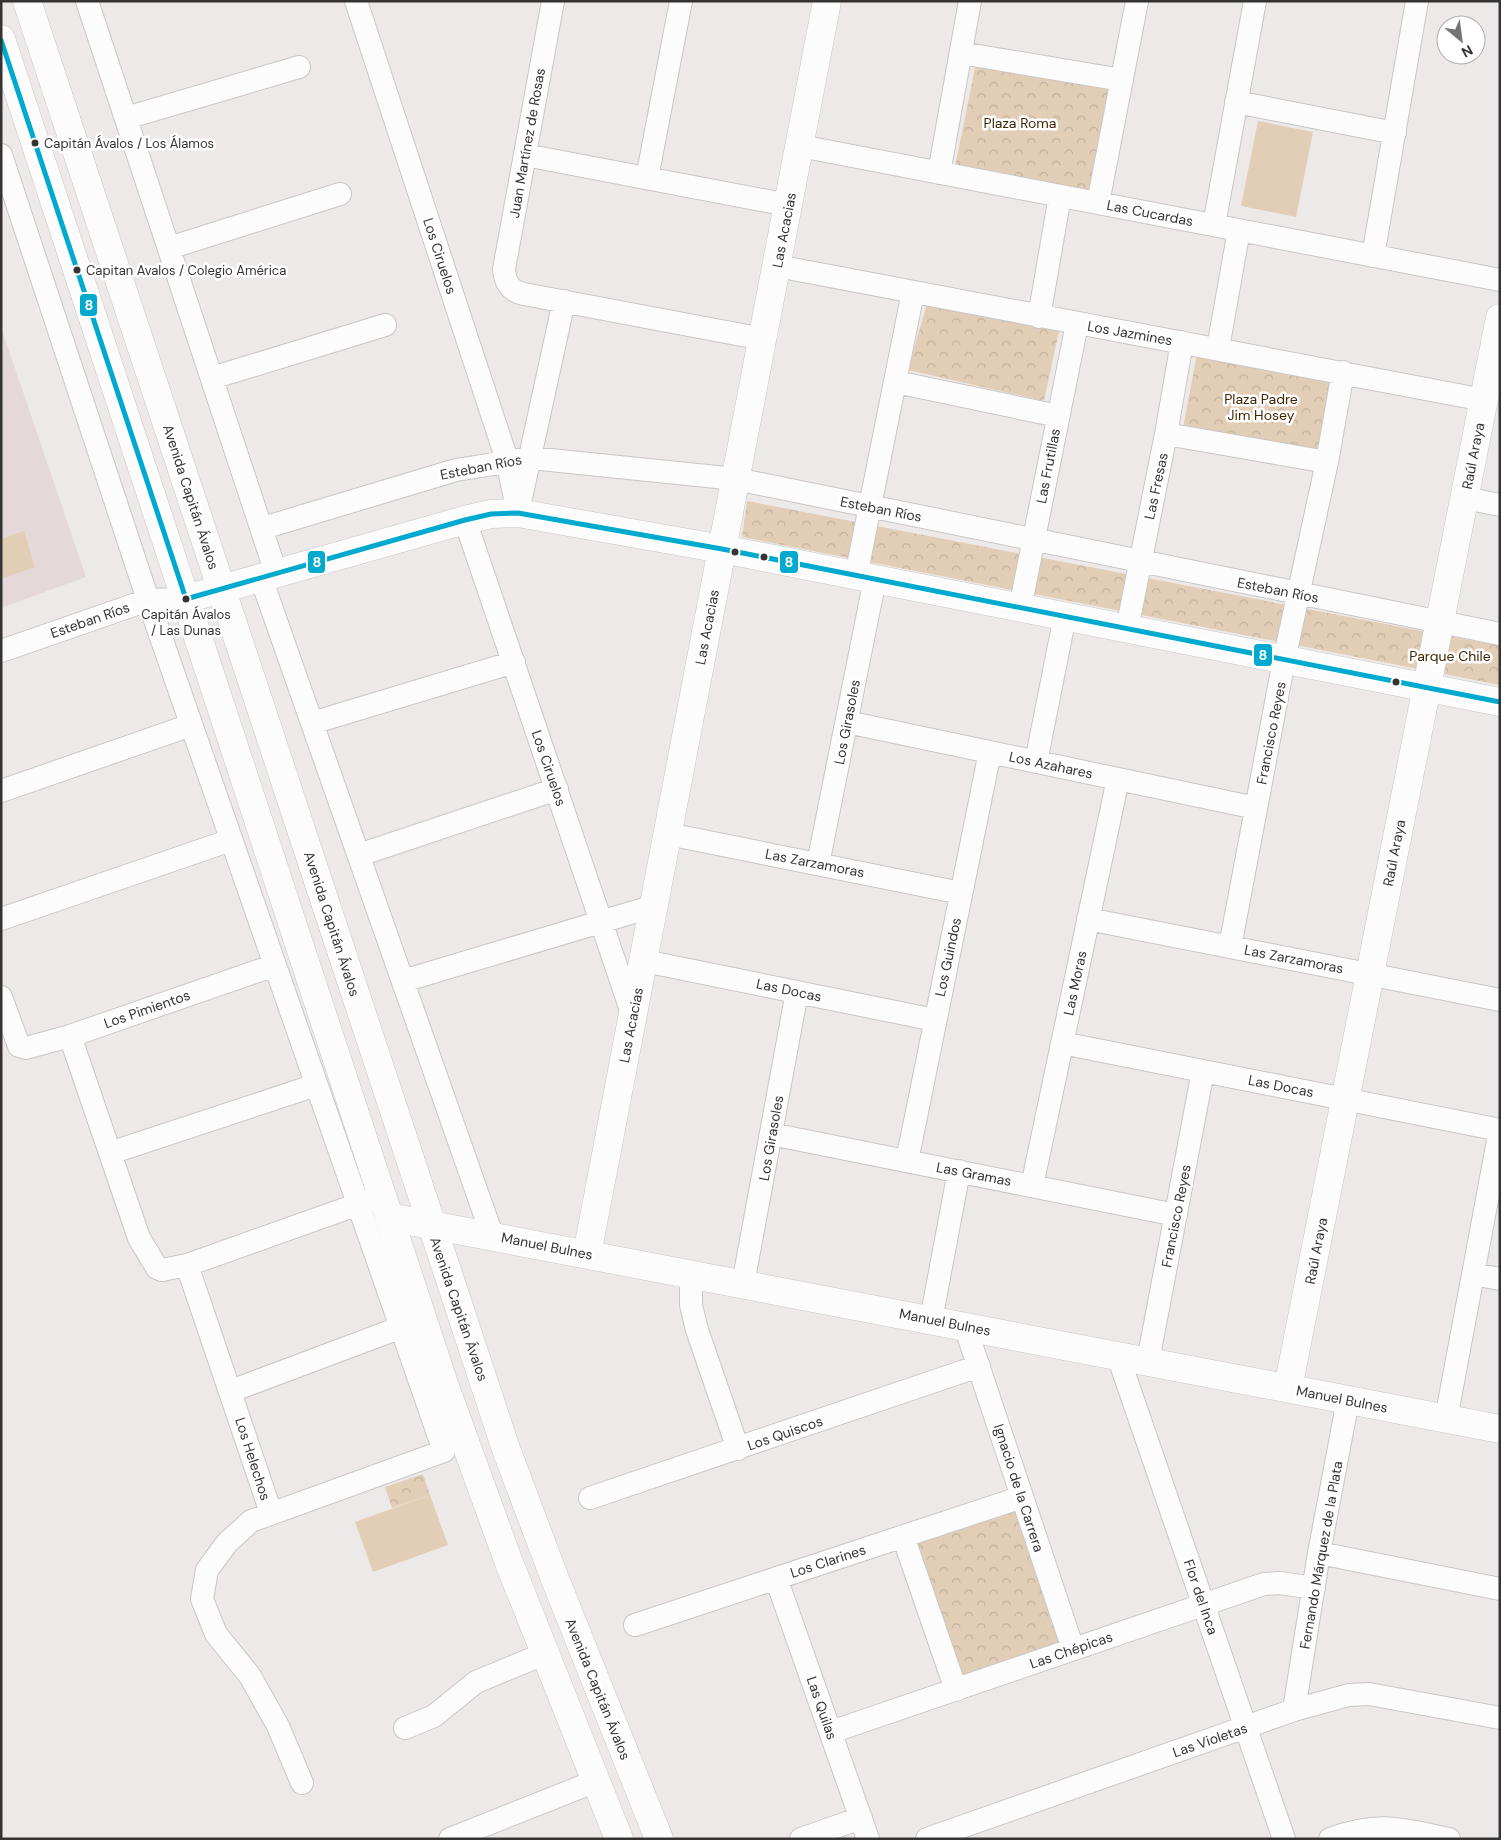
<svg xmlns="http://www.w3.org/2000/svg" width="1501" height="1840" viewBox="0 0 1501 1840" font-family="'DM Sans',sans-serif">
<defs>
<pattern id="park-crowns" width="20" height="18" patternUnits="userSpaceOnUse" patternTransform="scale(1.25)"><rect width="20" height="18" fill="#e2ceb6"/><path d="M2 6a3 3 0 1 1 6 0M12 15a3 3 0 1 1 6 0" fill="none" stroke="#c2b19d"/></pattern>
</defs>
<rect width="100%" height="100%" fill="#eee9e9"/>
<path fill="#e4d8d9" d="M 1,327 L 86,577 L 1,608 Z"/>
<path fill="url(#park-crowns)" d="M 977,58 L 1112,87 L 1088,191 L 955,167 Z
M 928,300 L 1060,326 L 1044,401 L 908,370 Z
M 1198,349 L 1340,376 L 1323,465 L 1181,438 Z
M 747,501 L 1500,646 L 1500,685 L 742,537 Z
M 423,1474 L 430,1495 L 392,1508 L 385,1487 Z
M 1020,1508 L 1066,1643 L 961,1678 L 915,1544 Z"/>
<path fill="#e2ceb6" d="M 1258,121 L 1313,132 L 1296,217 L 1241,206 Z
M 24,531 L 35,567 L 1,579 L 1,539 Z
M 430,1495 L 448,1545 L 373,1572 L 355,1522 Z"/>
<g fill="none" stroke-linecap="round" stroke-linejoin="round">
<defs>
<path id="minor" d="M 87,1 L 276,573
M 356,1 L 507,460 L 518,513
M 553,1 L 504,269 C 505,283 510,291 524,294 L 763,339
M 961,53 L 1122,80
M 1236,102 L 1395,133
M 126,118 L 299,67
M 800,146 L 1500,280
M 1,155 L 148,600 L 444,1451 L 251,1521 L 227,1543 L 207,1570 L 202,1599 L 216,1634 L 250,1676 L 278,1726 L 302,1783
M 525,155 L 788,205
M 939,173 L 970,1
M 647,178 L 681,1
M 1098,203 L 1137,1
M 1214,225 L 1255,1
M 169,248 L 340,194
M 1373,256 L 1417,1
M 777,266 L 1484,400
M 1039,317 L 1060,196
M 1218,348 L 1239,230
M 212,378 L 385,325
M 896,382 L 1058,416
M 1166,434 L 1327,462
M 1464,498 L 1500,505
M 519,507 L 564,301
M 465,520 L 633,1016
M 263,528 L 456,470 L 531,458 L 736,479 L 1500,634
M 856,576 L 913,292
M 261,578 L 492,1235
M 1020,608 L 1077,324
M 1127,629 L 1166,434 L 1182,342
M 1,651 L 148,600 L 186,599
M 847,722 L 1256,808
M 312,723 L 514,662
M 1036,762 L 1065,616
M 1,791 L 191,725
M 668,834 L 961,893
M 359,855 L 557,789
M 818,864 L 875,579
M 1,919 L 231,840
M 1088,919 L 1500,1000
M 1230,947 L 1284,660 L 1327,462 L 1343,372
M 644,961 L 935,1020
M 403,981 L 654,906
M 1,997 L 19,1046 L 26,1048 L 70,1036 L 275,965
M 70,1036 L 139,1238 L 157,1268 L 162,1270 L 187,1265 L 373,1199
M 1062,1043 L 1500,1130 L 1446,1419
M 771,1134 L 1176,1215
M 110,1153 L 316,1085
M 907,1161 L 990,752
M 1032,1186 L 1118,779
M 187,1265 L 271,1513
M 691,1273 L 691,1305 L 697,1330 L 738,1449
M 1473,1274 L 1500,1279
M 743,1284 L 797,992
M 931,1320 L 959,1171
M 965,1326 L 1073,1649
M 1118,1356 L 1284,1839
M 1148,1361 L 1203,1071
M 231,1391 L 415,1322
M 590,1498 L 979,1366
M 903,1536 L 956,1690
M 1319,1553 L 1500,1589
M 776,1578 L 868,1839
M 635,1625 L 1022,1497
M 1294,1710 L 1319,1553 L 1348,1400
M 405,1728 L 434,1716 L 476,1682 L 546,1653
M 831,1732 L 1264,1584 L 1280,1583 L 1314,1588
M 450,1839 L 596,1781
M 801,1839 L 861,1818
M 927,1839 L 1294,1710 L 1349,1695 L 1369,1694 L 1500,1718
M 1330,1839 C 1380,1821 1400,1829 1449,1839"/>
<path id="tertiary" d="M 186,599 L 465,520 L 491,514 L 518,513 L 722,549 L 1500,702
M 389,1217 L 1500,1429
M 587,1254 L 827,1
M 1288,1388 L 1500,318"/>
<path id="trunk" d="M 27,1 L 506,1449 L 555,1579 L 659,1839
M 1,39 L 444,1384 L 508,1560 L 619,1839"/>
</defs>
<use href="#minor" stroke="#cac6c6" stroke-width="24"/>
<use href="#tertiary" stroke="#cac6c6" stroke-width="29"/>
<use href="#trunk" stroke="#cac6c6" stroke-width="29"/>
<use href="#minor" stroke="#fcfcfc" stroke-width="22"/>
<use href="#tertiary" stroke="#fcfcfc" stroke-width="28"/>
<use href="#trunk" stroke="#fcfcfc" stroke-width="28"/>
<defs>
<path id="bus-1" d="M 1,40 L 186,599 L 465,520 L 491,514 L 518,513 L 722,549 L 1500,702"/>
</defs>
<use href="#bus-1" stroke="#fff" stroke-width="9"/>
<use href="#bus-1" stroke="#00a9ce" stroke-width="5"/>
</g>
<g fill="#363333" stroke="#fff" stroke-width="2">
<circle cx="35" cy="143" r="4.5"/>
<circle cx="77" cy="270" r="4.5"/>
<circle cx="735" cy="552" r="4.5"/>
<circle cx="764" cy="557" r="4.5"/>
<circle cx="186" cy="599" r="4.5"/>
<circle cx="1396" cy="682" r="4.5"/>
</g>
<g text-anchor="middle" stroke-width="5" stroke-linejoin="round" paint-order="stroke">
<g font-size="13" fill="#363333" stroke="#fff" text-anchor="start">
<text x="44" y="148">Capitán Ávalos / Los Álamos</text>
<text x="86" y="275">Capitan Avalos / Colegio América</text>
<text x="186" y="619" text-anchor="middle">Capitán Ávalos<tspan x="186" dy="16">/ Las Dunas</tspan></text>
</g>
<g font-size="14" fill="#3f2600" stroke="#fff">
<text x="1020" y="128">Plaza Roma</text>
<text x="1261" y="404">Plaza Padre<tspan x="1261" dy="16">Jim Hosey</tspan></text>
<text x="1450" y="661">Parque Chile</text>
</g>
<g font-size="14" fill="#363333" stroke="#fff">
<text transform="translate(527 143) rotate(-80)" y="5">Juan Martínez de Rosas</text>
<text transform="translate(1150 213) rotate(11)" y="5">Las Cucardas</text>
<text transform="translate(784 230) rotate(-79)" y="5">Las Acacias</text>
<text transform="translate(440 256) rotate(72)" y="5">Los Ciruelos</text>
<text transform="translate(1130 333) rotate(10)" y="5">Los Jazmines</text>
<text transform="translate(1473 456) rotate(-79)" y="5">Raúl Araya</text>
<text transform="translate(1048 466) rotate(-79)" y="5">Las Frutillas</text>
<text transform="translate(481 467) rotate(-11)" y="5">Esteban Ríos</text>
<text transform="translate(1156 486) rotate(-78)" y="5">Las Fresas</text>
<text transform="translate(191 497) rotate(72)" y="5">Avenida Capitán Ávalos</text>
<text transform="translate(881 509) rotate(11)" y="5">Esteban Ríos</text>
<text transform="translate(1278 590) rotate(11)" y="5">Esteban Ríos</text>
<text transform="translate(90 620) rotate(-19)" y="5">Esteban Ríos</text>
<text transform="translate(707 627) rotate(-79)" y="5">Las Acacias</text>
<text transform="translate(847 722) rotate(-79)" y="5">Los Girasoles</text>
<text transform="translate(1271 733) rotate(-79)" y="5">Francisco Reyes</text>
<text transform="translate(1051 765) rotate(12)" y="5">Los Azahares</text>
<text transform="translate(549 768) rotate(71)" y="5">Los Ciruelos</text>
<text transform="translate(1394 853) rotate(-79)" y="5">Raúl Araya</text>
<text transform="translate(815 863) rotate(11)" y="5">Las Zarzamoras</text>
<text transform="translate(332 924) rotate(72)" y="5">Avenida Capitán Ávalos</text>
<text transform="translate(948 957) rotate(-78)" y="5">Los Guindos</text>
<text transform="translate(1294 959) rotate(11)" y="5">Las Zarzamoras</text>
<text transform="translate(1075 983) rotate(-78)" y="5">Las Moras</text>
<text transform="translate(789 990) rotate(12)" y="5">Las Docas</text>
<text transform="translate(147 1009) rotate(-19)" y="5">Los Pimientos</text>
<text transform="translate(631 1025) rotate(-79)" y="5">Las Acacias</text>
<text transform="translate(1281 1086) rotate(11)" y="5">Las Docas</text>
<text transform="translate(771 1138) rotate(-80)" y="5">Los Girasoles</text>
<text transform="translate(974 1174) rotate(11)" y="5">Las Gramas</text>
<text transform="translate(1176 1216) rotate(-79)" y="5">Francisco Reyes</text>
<text transform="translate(547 1246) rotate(11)" y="5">Manuel Bulnes</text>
<text transform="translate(1316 1251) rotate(-79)" y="5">Raúl Araya</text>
<text transform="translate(459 1309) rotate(71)" y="5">Avenida Capitán Ávalos</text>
<text transform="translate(945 1322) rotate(11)" y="5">Manuel Bulnes</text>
<text transform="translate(1342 1399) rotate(11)" y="5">Manuel Bulnes</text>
<text transform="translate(785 1433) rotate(-19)" y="5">Los Quiscos</text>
<text transform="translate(253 1459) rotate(72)" y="5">Los Helechos</text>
<text transform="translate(1019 1488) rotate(72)" y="5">Ignacio de la Carrera</text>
<text transform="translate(1321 1555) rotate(-80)" y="5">Fernando Márquez de la Plata</text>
<text transform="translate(828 1561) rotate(-18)" y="5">Los Clarines</text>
<text transform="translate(1201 1597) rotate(71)" y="5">Flor del Inca</text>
<text transform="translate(1071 1650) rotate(-19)" y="5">Las Chépicas</text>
<text transform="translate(598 1689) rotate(68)" y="5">Avenida Capitán Ávalos</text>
<text transform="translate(822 1708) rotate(71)" y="5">Las Quilas</text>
<text transform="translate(1210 1740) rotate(-19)" y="5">Las Violetas</text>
</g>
</g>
<g stroke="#fff" stroke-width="2">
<rect x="79" y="293" width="19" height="24" rx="5" fill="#00a9ce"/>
<rect x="307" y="550" width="19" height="24" rx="5" fill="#00a9ce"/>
<rect x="779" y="550" width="20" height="24" rx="5" fill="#00a9ce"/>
<rect x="1253" y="643" width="20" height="24" rx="5" fill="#00a9ce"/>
</g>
<g font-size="14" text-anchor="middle" font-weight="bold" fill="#fff">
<text x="89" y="310">8</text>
<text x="317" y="567">8</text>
<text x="789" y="567">8</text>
<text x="1263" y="660">8</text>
</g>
<rect width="1501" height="1840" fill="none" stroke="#363333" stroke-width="5"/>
<g transform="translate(1461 40) rotate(151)"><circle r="24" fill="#ffffff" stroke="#afadad"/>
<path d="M0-4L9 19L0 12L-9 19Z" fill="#767373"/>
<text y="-8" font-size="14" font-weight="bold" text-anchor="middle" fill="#363333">N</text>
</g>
</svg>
